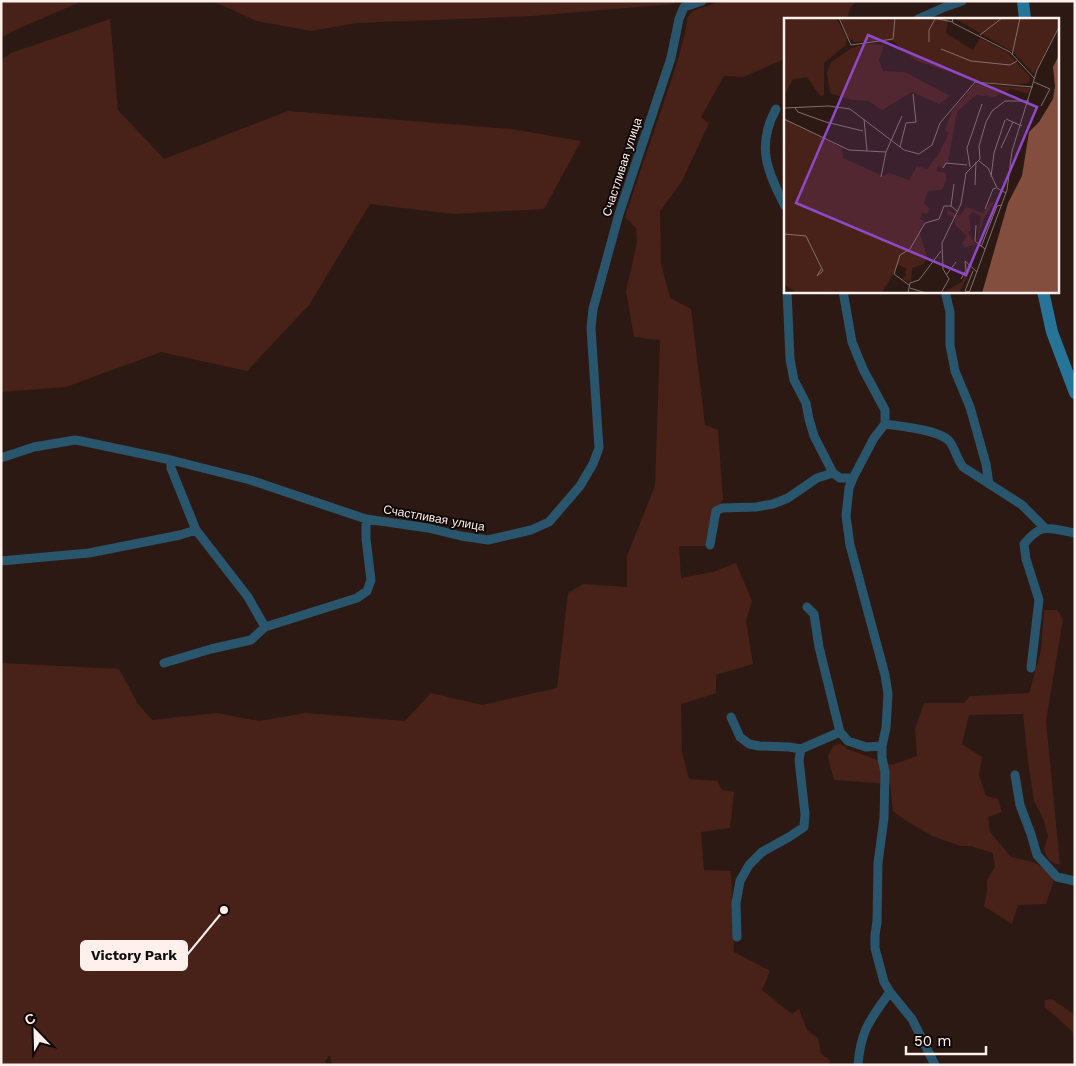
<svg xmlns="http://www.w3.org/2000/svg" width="1076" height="1066" viewBox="0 0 1076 1066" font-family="'Work Sans',sans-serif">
<rect width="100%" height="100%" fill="#2d1913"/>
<path fill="#482218" d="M 1,1 L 82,1 L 11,32 L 1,38 Z
M 212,1 L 681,1 L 673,4 L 532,16 L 357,23 L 311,31 L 257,21 Z
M 721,1 L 857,1 L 850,8 L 847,19 L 785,19 L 785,59 L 743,77 L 724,76 L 701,117 L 709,123 L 682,181 L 660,211 L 661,263 L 670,298 L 691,309 L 705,425 L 718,430 L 723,500 L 712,511 L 708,546 L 679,546 L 681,578 L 713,572 L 736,563 L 752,601 L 746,621 L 753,664 L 716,675 L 716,693 L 681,704 L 682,752 L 689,779 L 717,781 L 722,790 L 734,792 L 730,828 L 701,832 L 704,870 L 731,871 L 734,952 L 770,971 L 762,990 L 792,1014 L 799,1009 L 807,1030 L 818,1038 L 821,1054 L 830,1060 L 829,1065 L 332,1065 L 330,1055 L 325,1061 L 326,1065 L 1,1065 L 1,663 L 119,669 L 138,704 L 152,720 L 217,713 L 259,721 L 305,713 L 405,721 L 431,693 L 482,705 L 557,688 L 568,593 L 583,584 L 627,587 L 627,556 L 655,486 L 660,340 L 634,337 L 626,291 L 637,243 L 636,228 L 625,217 L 678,60 L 686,29 L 687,18 L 693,11 Z
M 110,19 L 118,110 L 164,159 L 288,111 L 511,129 L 581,141 L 544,209 L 453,214 L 370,204 L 309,305 L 247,371 L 161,352 L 66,387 L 1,392 L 1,60 L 11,53 Z
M 1044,610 L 1057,610 L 1063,619 L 1046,721 L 1060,865 C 1049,863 1047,858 1044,849 L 1048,836 L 1043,818 L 1034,801 L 1028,761 L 1023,714 L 969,715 L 962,744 L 982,757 L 979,775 L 986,796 L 998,799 L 1002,812 L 988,817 L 990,832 L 1011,857 L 1036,863 L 1050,874 L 1054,880 L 1046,904 L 1018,905 L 1012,924 L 984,906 L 987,892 L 987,880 L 995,867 L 993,853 L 970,846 L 961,846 L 932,836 L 905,820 L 893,811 L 890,784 L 834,780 L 828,756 L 833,746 L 840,744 L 850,750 L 892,765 L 917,756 L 915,729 L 924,703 L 964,703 L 970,696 L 1029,693 L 1041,651 Z
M 1052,999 L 1075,1015 L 1075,1043 L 1072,1031 L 1045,1007 L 1045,1000 Z"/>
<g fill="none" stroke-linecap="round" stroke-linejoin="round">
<path stroke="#29566c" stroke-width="9" d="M 918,19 L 945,7 L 962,1
M 776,109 C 756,146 767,171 785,206
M 787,291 L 790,359 L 794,380 L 806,403 L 809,419 L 814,436 L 833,473 L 840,478 L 853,478
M 843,291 L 852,342 L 863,369 L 885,410 L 885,424 L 874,438 L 853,478 L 849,488 L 846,516 L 850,545 L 885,675 L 888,694 L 886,728 L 882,746 L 882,758 L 885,772 L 884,818 L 878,863 L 877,922 L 875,935 L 875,948 L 884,982 L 890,992 L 912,1019 L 935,1065
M 945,291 L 950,312 L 950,345 L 955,371 L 970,407 L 986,464 L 989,484
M 885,424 C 900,426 942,430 950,442 C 955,449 957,459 963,467 L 1022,505 L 1045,528
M 1,458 L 34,447 L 75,440 L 81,441 L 171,460 L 250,480 L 366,519 L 428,528 L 461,536 L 488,540 L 531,530 L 549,522 L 580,486 L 593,464 L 599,448 L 591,328 L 593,309 L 619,214 L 671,58 L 679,19 L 684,7 L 702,1
M 171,460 L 171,468 L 196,530 L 248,597 L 265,627
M 710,545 L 716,511 L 722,508 L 756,507 L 773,504 L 788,498 L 817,478 L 833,473
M 1,561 L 89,553 L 180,535 L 196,530
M 807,607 L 814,614 L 819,647 L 840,732 L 848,741 L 866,747 L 882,746
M 164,663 L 211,649 L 251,640 L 265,627 L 357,598 L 367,591 L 371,580 L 366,539 L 366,519
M 1031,668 L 1039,600 L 1026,559 L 1024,544 C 1043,521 1049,529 1075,533
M 731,717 L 740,737 L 749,744 L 759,746 L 789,747 L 801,749
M 1015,775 L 1020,805 L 1031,834 L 1037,855 L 1057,877 L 1075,881
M 737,937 L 736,903 L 740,881 L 749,865 L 762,852 L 789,837 L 804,827 L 805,814 L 799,760 L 801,749 L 840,732
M 858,1065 C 859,1053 861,1040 866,1029 C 872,1016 881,1004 890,992"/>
<path stroke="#267599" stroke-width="12" d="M 1023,1 L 1025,19
M 1043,291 L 1052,332 L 1075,393"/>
</g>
<g text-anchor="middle" stroke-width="4" stroke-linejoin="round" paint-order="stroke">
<g font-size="12" fill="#fff0ec" stroke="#0f0705">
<text transform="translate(622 167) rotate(-72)" y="4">Счастливая улица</text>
<text transform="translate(434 518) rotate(10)" y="4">Счастливая улица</text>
</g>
</g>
<g transform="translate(784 18)">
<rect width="275" height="275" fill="#2d1913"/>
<path d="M 0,0 L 52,0 L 63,20 L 62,27 L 40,45 L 40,77 L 36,78 L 23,59 L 9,61 L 0,79 ZM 56,0 L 164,0 L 162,15 L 189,32 L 196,20 L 224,35 L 246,59 L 245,65 L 223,67 L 189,62 L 131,42 L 109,23 L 70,24 L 64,19 ZM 170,0 L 275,0 L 275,7 L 250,56 L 229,34 ZM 82,26 L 100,27 L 95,42 L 99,53 L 121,54 L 166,78 L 155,86 L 128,74 L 98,92 L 85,83 L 68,82 L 46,75 L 43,55 L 47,44 L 68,30 ZM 191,66 L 246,70 L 244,76 L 227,71 L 210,79 L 192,77 L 173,94 L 164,144 L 159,150 L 154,148 L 152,153 L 162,155 L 162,162 L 158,172 L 144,173 L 140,185 L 146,191 L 143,196 L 138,195 L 136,201 L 140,203 L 136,216 L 143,239 L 140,246 L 128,250 L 127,264 L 117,261 L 122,258 L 122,250 L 114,247 L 98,275 L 34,275 L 35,272 L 33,275 L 13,275 L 0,266 L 0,100 L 58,130 L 59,140 L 99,158 L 105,155 L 125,162 L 133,148 L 143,151 L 154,137 L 165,115 L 161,112 L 168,93 ZM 207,183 L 210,185 L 200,200 L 193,224 L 197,198 L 188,194 L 185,198 L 187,212 L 184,214 L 191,226 L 181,230 L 178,225 L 183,218 L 171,207 L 171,200 L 163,196 L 163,191 L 173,197 L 177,197 L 182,189 L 199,195 ZM 181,245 L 187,252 L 175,275 L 158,275 L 178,264 L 183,253 Z" fill="#482218"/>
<path d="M 275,37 L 275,275 L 198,275 L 224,185 L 238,158 L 245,114 L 255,104 L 269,81 L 271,68 L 269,49 Z" fill="#844e3f"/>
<path fill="none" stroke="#844e3f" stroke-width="2.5" d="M 229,179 L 275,185"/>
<path fill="none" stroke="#816f6a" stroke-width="1" d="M 55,0 L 67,27 L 109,21 L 111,0M 149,0 L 169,4M 168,0 L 169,5 L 226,34 L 250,60M 196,17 L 218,0M 145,24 L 145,12 L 151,1M 157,31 L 187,43 L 226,47 L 233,43M 228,37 L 236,0M 250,64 L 266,71 L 257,88M 0,90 L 45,88 L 66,91 L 120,132 L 135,136 L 148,127 L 156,105 L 191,64 L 249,69M 11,90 L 14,94 L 42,104 L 79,113M 0,101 L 65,132 L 102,134M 80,101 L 83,133M 222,101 L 238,108M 116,129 L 122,105 L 132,104 L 129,76M 217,130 L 229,104M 195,143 L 204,150 L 213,170 L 222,175M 186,149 L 183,130 L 198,86M 159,150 L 162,145 L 183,147M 97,159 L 102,134 L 118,98M 207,159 L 210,135 L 221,102M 170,166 L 167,188 L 173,193M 191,167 L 192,144M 201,191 L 209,171 L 212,170M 192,207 L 191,223 L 201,231M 0,216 L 22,218 L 39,253 L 33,258 L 37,251M 197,229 L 213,188 L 218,187M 163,256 L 172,244M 177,261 L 182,252 L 181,243 L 193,254M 125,267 L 110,256 L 116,237 L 126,231 L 141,205 L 155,201 L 160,188 L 167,188M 126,270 L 142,275M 186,274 L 181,273 L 189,253M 124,275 L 126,265 L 135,262 L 157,233M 157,275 L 165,261 L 159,251 L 158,225 L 177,186 L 182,155 L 196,141 L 195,128 L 202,104 L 208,93 L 221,83 L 245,83M 185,275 L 223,172 L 228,133 L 253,52 L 275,9"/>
<path fill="#8f49c6" fill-opacity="0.15" stroke="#8f49c6" stroke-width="2.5" d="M 84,17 L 253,89 L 182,257 L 12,185 Z"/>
<rect width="275" height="275" fill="none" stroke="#fff0ec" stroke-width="2.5"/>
</g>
<path fill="none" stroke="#fff0ec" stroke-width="2" d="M224 910L187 955"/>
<circle fill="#fff0ec" stroke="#0f0705" stroke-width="2" cx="224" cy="910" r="5"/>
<rect fill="#fff0ec" stroke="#fff0ec" stroke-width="2" x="81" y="941" width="106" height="29" rx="5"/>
<g font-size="14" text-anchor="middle" font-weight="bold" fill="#111">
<text x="134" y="960">Victory Park</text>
</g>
<rect width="1076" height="1066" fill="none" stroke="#fff0ec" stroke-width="5"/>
<g transform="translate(35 1031) rotate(337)" stroke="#0f0705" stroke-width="4" paint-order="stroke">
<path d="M0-4L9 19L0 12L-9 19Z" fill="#fff0ec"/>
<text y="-8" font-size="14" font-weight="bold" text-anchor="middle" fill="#fff0ec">С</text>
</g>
<path d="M906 1046v8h80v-8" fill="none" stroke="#fff0ec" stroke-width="2.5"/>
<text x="914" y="1046" font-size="15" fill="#fff0ec" stroke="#0f0705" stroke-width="4" paint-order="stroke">50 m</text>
</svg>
